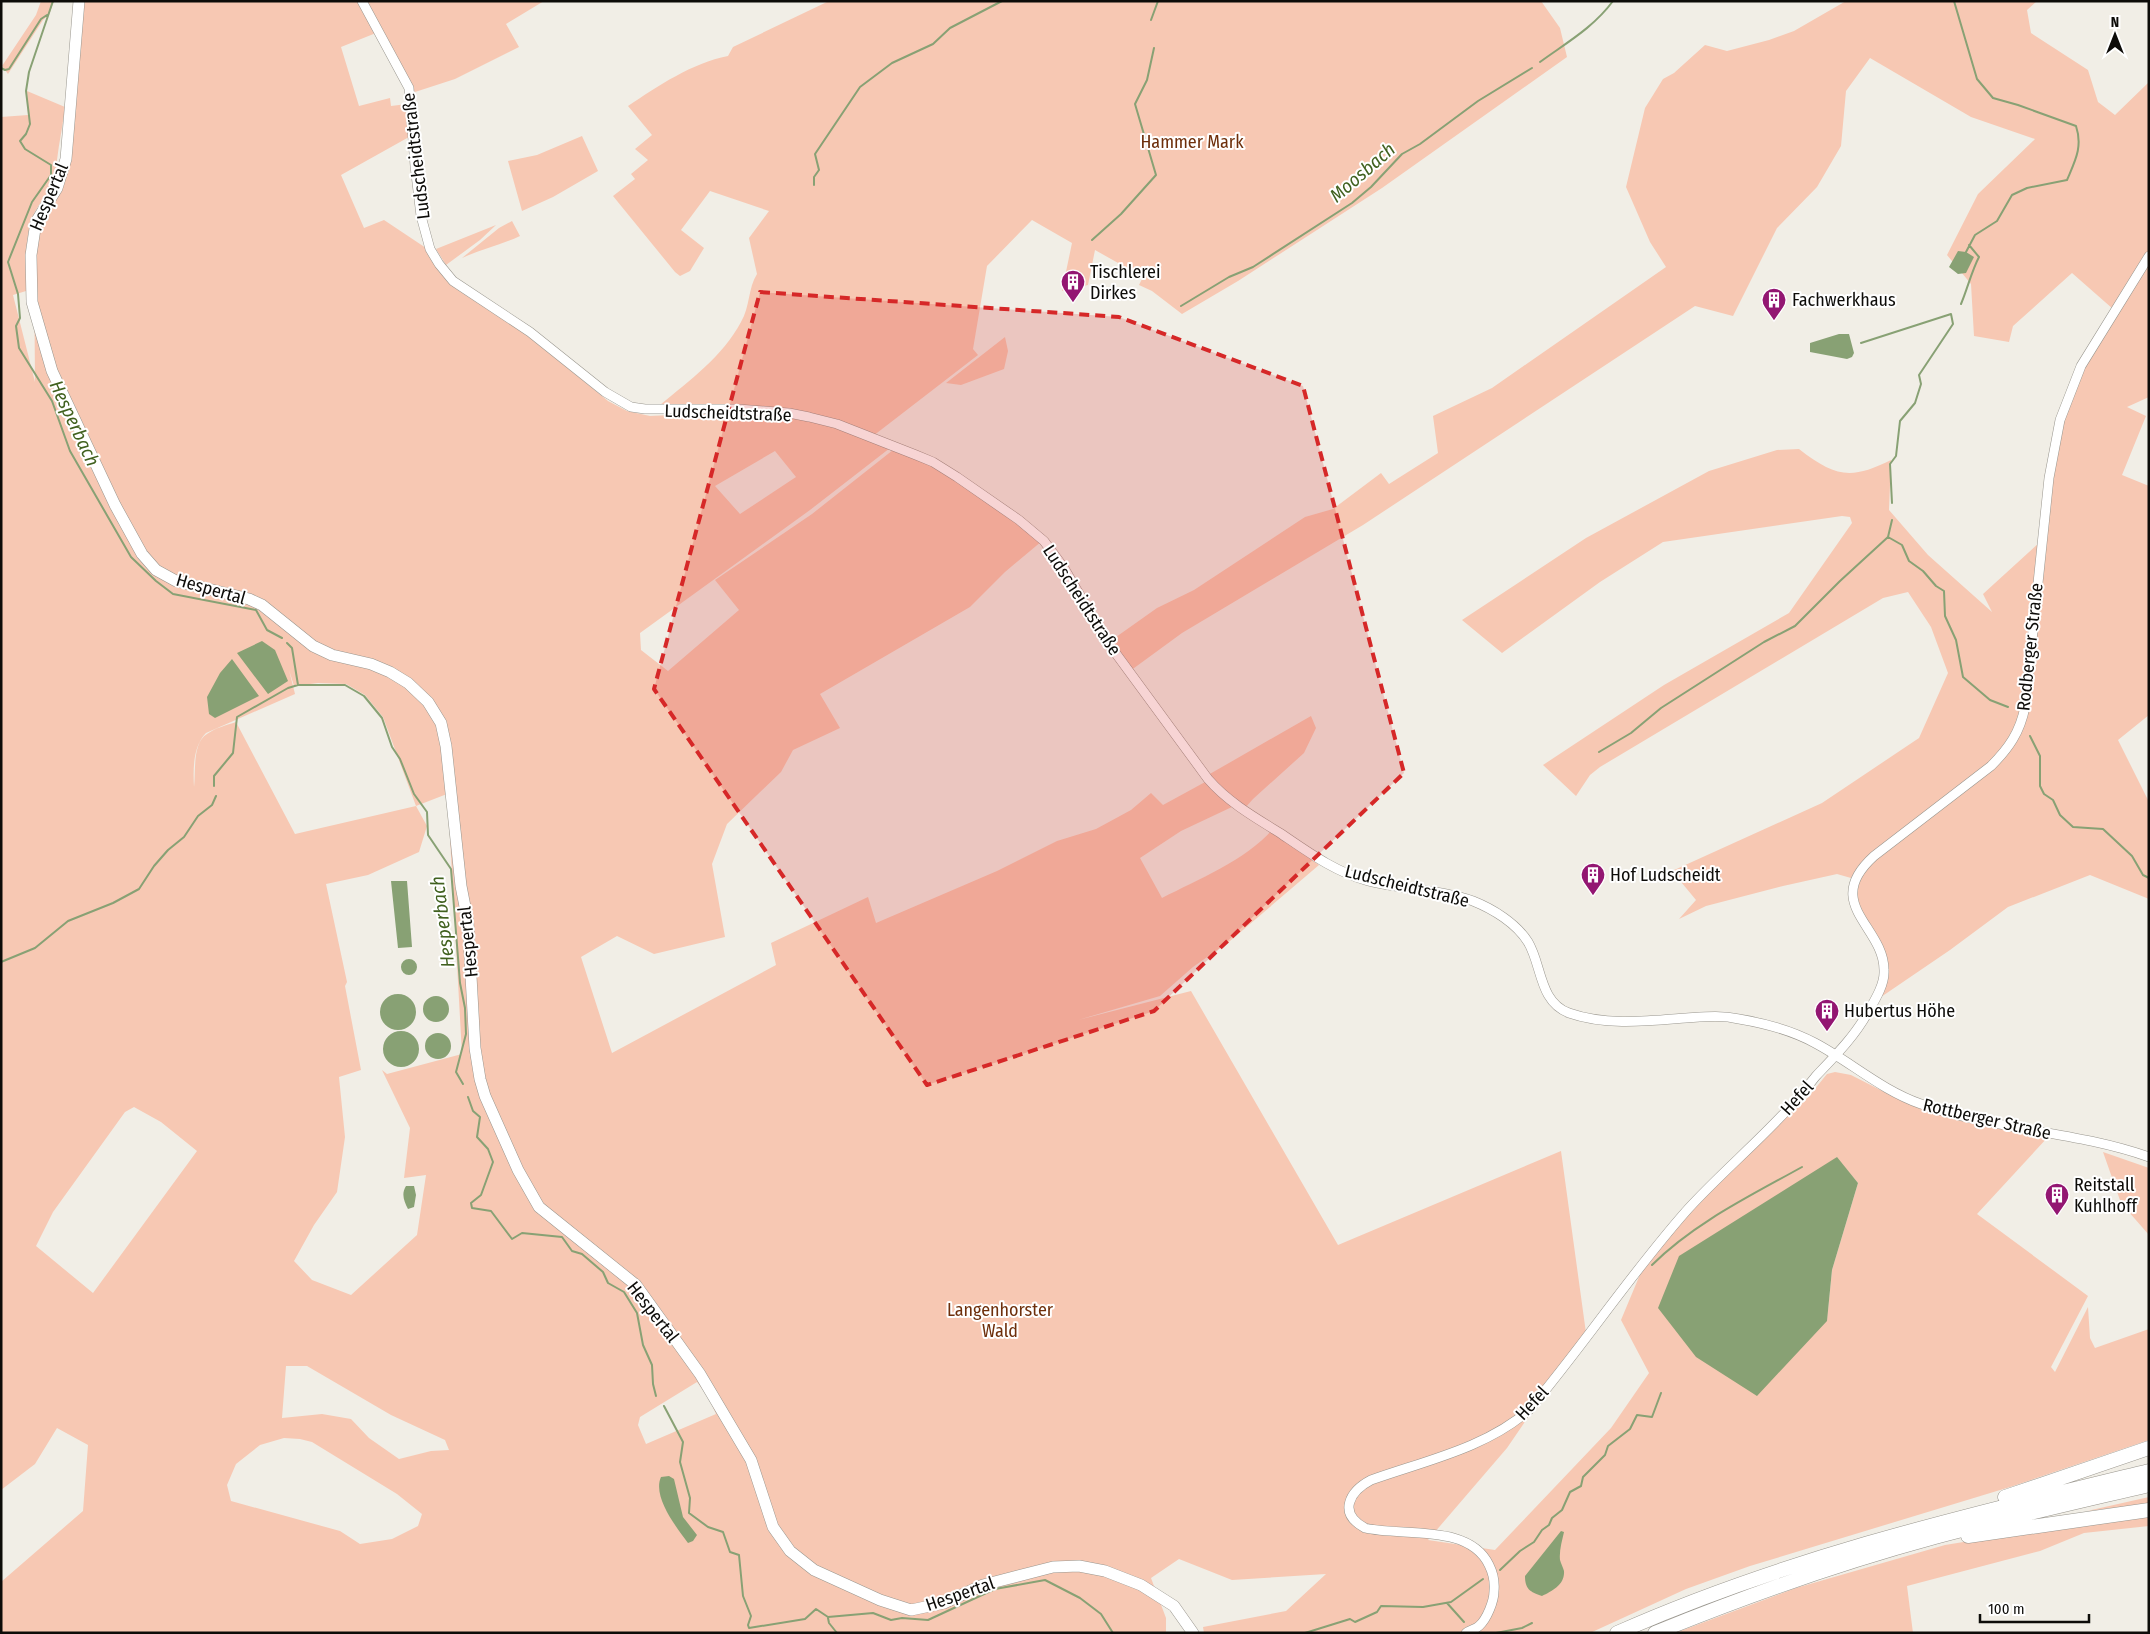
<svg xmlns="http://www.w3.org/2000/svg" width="2150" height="1634" viewBox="0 0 2150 1634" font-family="'Fira Sans Condensed',sans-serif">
<rect width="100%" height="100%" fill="#f1eee6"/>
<path fill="#f7c8b3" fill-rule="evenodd" d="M 41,1 L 54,1 L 49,15 L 43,20 L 8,74 L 2,66 L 36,15 Z
M 83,1 L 544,1 L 506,24 L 519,47 L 455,79 L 415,92 L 381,31 L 341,47 L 359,106 L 390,98 L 391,106 L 407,104 L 409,137 L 341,175 L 364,228 L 384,220 L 426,248 L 438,268 L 455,288 L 533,339 L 608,401 L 627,411 L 650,416 L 735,412 L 765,414 L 806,419 L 836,426 L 890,448 L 810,510 L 640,633 L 641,650 L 668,671 L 739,610 L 715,580 L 812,514 L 893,450 L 932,465 L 1017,521 L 1042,541 L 1005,572 L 970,607 L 820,694 L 840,728 L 793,750 L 781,772 L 727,824 L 712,864 L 725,937 L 654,954 L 617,936 L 581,957 L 612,1053 L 776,965 L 771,943 L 868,897 L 876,923 L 997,871 L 1057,841 L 1096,829 L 1131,810 L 1151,793 L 1163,805 L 1207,781 L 1234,806 L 1181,831 L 1140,858 L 1162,898 C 1197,880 1246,860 1272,830 L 1319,865 L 1230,941 L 1193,967 L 1160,996 L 1078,1020 L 1191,991 L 1338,1245 L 1561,1151 L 1586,1333 L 1507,1448 L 1428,1540 L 1495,1550 L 1611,1428 L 1649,1373 L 1621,1320 L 1644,1265 L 1730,1169 L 1777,1124 L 1805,1101 L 1827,1074 L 1835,1072 L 1851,1075 L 1904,1102 L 1950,1117 L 2048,1137 L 1977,1214 L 2088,1296 L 2051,1367 L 2055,1372 L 2088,1307 L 2090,1338 L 2095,1348 L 2149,1329 L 2149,1440 L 2010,1487 L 1750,1566 L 1686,1589 L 1590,1633 L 1204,1633 L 1203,1627 L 1286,1611 L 1326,1574 L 1232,1580 L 1179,1559 L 1151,1578 L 1166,1618 L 1166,1633 L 1,1633 L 1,1582 L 83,1511 L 88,1445 L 57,1428 L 35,1464 L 1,1490 L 1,117 L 28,115 L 27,91 L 65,107 C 63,125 59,142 57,160 C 56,164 58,168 57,172 C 55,187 42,198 35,212 C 24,235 26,265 26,291 L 13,295 L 35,382 L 34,258 L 43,217 L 64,182 ZM 775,451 L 796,477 L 740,514 L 715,486 ZM 289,670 L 294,686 L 318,683 L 346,684 L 365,695 L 383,717 L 416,806 L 295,834 L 236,722 C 227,725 215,728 207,734 C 192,743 196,772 194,787 C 193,769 193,746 206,733 L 295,694 ZM 392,676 L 431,701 L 448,753 L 450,838 L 462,1054 L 387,1074 L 382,1070 L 410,1128 L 404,1178 L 426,1175 L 417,1235 L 351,1295 L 312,1280 L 294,1261 L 314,1225 L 337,1192 L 345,1137 L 339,1077 L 361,1070 L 345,986 L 347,982 L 326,884 L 368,875 L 419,852 L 427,826 L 416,806 L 447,794 L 439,728 L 430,703 ZM 134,1107 L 161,1122 L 197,1151 L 93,1293 L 36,1246 L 53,1212 L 125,1112 ZM 1836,1157 L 1858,1183 L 1832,1270 L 1827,1321 ZM 286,1366 L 307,1366 L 391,1415 L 445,1440 L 449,1450 L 431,1451 L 399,1459 L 369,1438 L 351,1419 L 322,1414 L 282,1418 ZM 697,1382 L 709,1398 L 716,1414 L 646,1444 L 638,1425 L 640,1417 ZM 284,1438 L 300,1439 L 312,1442 L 397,1494 L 422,1514 L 418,1526 L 392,1539 L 360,1544 L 340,1531 L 231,1501 L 227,1485 L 236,1464 L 260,1445 Z
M 829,1 L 1541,1 L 1560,28 L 1567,57 L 1382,188 L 1238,281 L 1182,314 L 1152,291 L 1139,285 L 1143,277 L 1095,250 L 1088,285 L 1062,291 L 1072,243 L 1032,220 L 987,266 L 973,349 L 978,355 L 873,436 L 768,410 L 738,404 L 660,405 C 689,381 723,356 741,322 C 750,307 748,288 757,274 L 749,238 L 769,211 L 710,191 L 681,230 L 704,248 L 690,271 L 680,276 L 675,272 L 613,196 L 635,179 L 631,174 L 648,160 L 635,149 L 652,135 L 628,106 C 658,86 692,63 728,56 L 733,47 Z
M 1846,1 L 2037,1 L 2027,10 L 2031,33 L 2088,70 L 2098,102 L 2115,115 L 2149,82 L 2149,252 L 2113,309 L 2072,273 L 2013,326 L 2009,342 L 1974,336 L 1971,284 L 1947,255 L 1978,194 L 2035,139 L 1971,117 L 1870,58 L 1846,91 L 1841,146 L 1817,187 L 1777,228 L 1733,316 L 1695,306 L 1363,525 L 1182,633 L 1130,671 L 1109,642 L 1157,608 L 1194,590 L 1305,517 L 1333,509 L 1381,473 L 1389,484 L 1438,453 L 1433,416 L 1492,388 L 1666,267 L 1650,242 L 1626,187 L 1645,108 L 1663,79 L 1674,73 L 1705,45 L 1727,51 L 1769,40 L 1794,31 Z
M 582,136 L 598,171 L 553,197 L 522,211 L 508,161 L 537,155 Z
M 512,221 L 520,236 C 501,245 481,249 462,258 L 499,228 Z
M 496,225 L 480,240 L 446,265 L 436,249 Z
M 2149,258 L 2149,397 L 2127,407 L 2146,416 L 2122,475 L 2149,486 L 2149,715 L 2118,740 L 2149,802 L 2149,899 L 2090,875 L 2008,907 L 1950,950 L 1881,997 C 1885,986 1889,973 1887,962 C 1880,923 1832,901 1874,861 L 1958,797 L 2001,761 L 2015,744 L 2024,726 L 2057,437 L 2079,372 Z
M 1005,337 L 1008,351 L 1004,369 L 961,385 L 946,383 Z
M 1799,449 C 1835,477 1851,480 1891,460 L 1889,510 L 1928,555 L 1992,612 L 1983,594 L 2040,542 L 2031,610 L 2021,708 L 2017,724 L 2002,750 L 1976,775 L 1867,857 L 1859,865 L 1851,878 L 1837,874 L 1783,886 L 1706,906 L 1679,919 L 1696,900 L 1672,871 L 1822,803 L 1919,738 L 1948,673 L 1931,627 L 1908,592 L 1883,598 L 1600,767 L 1590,775 L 1576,796 L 1543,765 L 1664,685 L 1789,613 L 1852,523 L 1850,517 L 1842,516 L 1663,542 L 1600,582 L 1502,653 L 1462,620 L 1586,538 L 1709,471 L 1777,450 Z
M 1311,716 L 1316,728 L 1304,753 L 1253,799 L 1245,808 L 1208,775 Z
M 2103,1152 L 2149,1168 L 2149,1235 L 2121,1203 Z
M 2149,1497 L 2149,1504 L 2087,1511 Z
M 2149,1512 L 2149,1526 L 2084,1533 L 2040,1551 L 1907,1586 L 1913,1633 L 1675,1633 L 1796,1588 L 1945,1545 Z"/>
<path fill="#88a174" d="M 1958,251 L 1966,252 L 1974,257 L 1966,273 L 1958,274 L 1949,267 Z
M 1839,334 L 1849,334 L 1854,353 L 1852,357 L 1847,359 L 1810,352 L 1810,343 Z
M 262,641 L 275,650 L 288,681 L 268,694 L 237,653 Z
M 232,659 L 259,696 L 215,718 L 209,714 L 207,697 L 220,673 Z
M 391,881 L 407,881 L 412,947 L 398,948 Z
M401 967a8 8 0 1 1 16 0a8 8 0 1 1-16 0Z
M380 1012a18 18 0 1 1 36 0a18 18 0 1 1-36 0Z
M423 1009a13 13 0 1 1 26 0a13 13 0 1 1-26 0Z
M383 1049a18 18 0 1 1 36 0a18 18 0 1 1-36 0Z
M425 1046a13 13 0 1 1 26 0a13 13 0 1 1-26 0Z
M 1837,1157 L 1858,1183 L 1832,1270 L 1827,1321 L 1757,1396 L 1696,1357 L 1658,1308 L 1679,1256 Z
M 406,1186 L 414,1186 L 416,1195 L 414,1207 L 408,1209 C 404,1201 401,1194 406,1186 Z
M 669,1476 L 674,1479 L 683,1517 L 697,1535 L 693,1541 L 688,1543 C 677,1528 652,1497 661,1477 Z
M 1561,1531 L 1564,1532 C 1562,1541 1559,1551 1560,1560 C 1561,1564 1563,1567 1564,1571 C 1565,1585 1552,1591 1542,1596 C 1530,1592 1525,1589 1525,1576 Z"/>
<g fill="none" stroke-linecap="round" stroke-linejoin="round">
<path stroke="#88a174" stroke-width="2" d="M 53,1 L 29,72 L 26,91 L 30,124 L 26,134 L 20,141 L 25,149 L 51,165 L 51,175 L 32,202 L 8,262 L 18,294 L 20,318 L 16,326 L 19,348 L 52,401 L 70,451 L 131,557 L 156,581 L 173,594 L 256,610 L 267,630 L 282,638
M 1954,1 L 1977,79 L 1993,98 L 2018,105 L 2076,126 C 2083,147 2075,161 2067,180 L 2027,188 L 2012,195 L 1997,221 L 1975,235 L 1966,252
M 1151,20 L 1158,1
M 1540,62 C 1566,43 1593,28 1613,1
M 1,68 L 5,70 L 9,69 L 41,19 L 47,15
M 814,185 L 814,177 L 819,170 L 815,154 L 860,87 L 892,63 L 933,44 L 950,28 L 1002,1
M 1092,240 L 1121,214 L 1156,175 L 1135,104 L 1147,80 L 1154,48
M 1961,304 C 1967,290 1972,270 1979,257 L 1969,245
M 1181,306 L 1229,277 L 1253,267 L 1352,203 L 1371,187 L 1402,154 L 1420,144 L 1478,101 L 1532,68
M 1861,343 L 1951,314 L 1953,324 L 1919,375 L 1921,384 L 1915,403 L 1900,421 L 1896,456 L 1890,464 L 1892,503
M 1888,537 L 1902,545 L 1909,561 L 1923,571 L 1936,586 L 1944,591 L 1945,616 L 1956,640 L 1963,677 L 1990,700 L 2008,707
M 298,685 L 345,685 L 364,696 L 382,718 L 392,747 L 400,759 L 414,794 L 427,812 L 428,835 L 451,869 L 460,983 L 465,1008 L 466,1034 L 456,1072 L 463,1084
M 2030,736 L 2040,756 L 2040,786 L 2044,794 L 2053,800 L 2060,815 L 2073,827 L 2103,829 L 2132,856 L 2143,875 L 2149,878
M 1599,752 L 1631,733 L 1661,708 L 1764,642 L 1795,626 L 1840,581 L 1888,537 L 1892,520
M 214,786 L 214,776 L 233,753 L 237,717 L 288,688 L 298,685 L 292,648 L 287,643
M 1,962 L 35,948 L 68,921 L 113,903 L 139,889 L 154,866 L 168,850 L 184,837 L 198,816 L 212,805 L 216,796
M 468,1097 L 473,1111 L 480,1117 L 477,1137 L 488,1149 L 493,1162 L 481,1195 L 471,1203 L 472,1208 L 491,1211 L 512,1239 L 522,1233 L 562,1237 L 572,1251 L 582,1254 L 603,1272 L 608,1283 L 624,1292 L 637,1313 L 643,1345 L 652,1365 L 653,1384 L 656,1396
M 1652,1265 C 1694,1223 1750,1196 1802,1167
M 664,1406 L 683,1442 L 680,1462 L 690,1498 L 689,1513 L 708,1527 L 723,1532 L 730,1552 L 739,1555 L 743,1596 L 751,1616 L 748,1625 L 749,1628 L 805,1619 L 816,1609 L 828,1617 L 873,1613 L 891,1620 L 902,1618 L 928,1620 L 995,1589 L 1045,1580 L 1080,1598 L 1101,1614 L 1113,1633
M 1500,1570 L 1520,1551 L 1534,1542 L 1542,1530 L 1549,1525 L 1552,1518 L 1562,1510 L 1570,1492 L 1581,1486 L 1583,1477 L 1605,1455 L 1608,1446 L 1630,1429 L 1637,1415 L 1652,1417 L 1661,1393
M 1447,1603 L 1464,1622
M 828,1618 L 829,1623 L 837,1633
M 1305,1633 L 1350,1619 L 1355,1622 L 1377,1612 L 1381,1606 L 1423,1607 L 1451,1602 L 1483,1579
M 1496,1633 L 1522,1628 L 1532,1623"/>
<defs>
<path id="minor" d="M 362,1 L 409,88 L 415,166 L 421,216 L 430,249 L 439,264 L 453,281 L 530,332 L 605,392 L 631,407 L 645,409 L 738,409 L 789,413 L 809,417 L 837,424 L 916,455 L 933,462 L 957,477 L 1019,520 L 1044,541 L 1064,568 L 1106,640 L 1208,779 C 1228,802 1254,817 1280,833 C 1308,852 1335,872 1368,881 C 1402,890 1440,889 1473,901 C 1493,909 1516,923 1528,942 C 1542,965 1539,1002 1569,1013 C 1606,1026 1648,1021 1686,1018 C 1703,1017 1721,1015 1739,1019 C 1763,1023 1793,1031 1815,1043 C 1851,1062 1881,1090 1921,1104 C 1994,1130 2075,1131 2149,1157
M 1466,1633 C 1470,1630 1476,1629 1479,1626 C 1487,1619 1494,1601 1494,1591 C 1495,1581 1493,1573 1489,1565 C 1469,1523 1402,1537 1365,1528 C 1337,1513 1350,1491 1371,1480 C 1424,1461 1486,1448 1529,1410 C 1584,1345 1631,1273 1688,1209 C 1720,1174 1757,1143 1789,1108 C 1799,1098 1807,1087 1816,1076 C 1835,1056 1855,1036 1868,1012 C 1875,1000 1885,984 1884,970 C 1884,926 1821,904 1874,856 L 1991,766 C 2009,748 2020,732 2025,707 L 2049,478 L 2060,420 L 2081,366 L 2149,256"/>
<path id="major" d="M 79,1 L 66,159 L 57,188 L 36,222 L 31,255 L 32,302 L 52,371 L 115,505 L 142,554 L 156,570 L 176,581 L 249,599 L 262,605 L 313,646 L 332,655 L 371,664 L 390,672 L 408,683 L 428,702 L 441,723 L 446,746 L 461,886 L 468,922 L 475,1048 L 480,1079 L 485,1096 L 518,1170 L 539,1207 L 636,1285 L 700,1374 L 751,1460 L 773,1527 L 790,1551 L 814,1570 L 880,1600 L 911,1610 L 944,1603 L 983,1585 L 1053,1567 L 1079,1566 L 1105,1571 L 1141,1585 L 1174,1606 L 1193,1633"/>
<path id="highway" d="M 2005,1497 L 2149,1448
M 1968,1536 L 2149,1510
M 1617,1633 C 1788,1557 1968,1515 2149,1471
M 1655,1633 C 1746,1596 1839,1563 1935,1537 C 2006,1518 2077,1502 2149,1485"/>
</defs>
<use href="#minor" stroke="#99968e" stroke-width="10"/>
<use href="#major" stroke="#99968e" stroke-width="12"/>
<use href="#highway" stroke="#99968e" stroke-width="15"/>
<use href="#minor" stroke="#fff" stroke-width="9"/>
<use href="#major" stroke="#fff" stroke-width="11"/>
<use href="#highway" stroke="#fff" stroke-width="14"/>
</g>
<path fill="#d62828" fill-opacity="0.2" stroke="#d62828" stroke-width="4" stroke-dasharray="10 6" stroke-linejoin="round" d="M 760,292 L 1119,317 L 1303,386 L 1404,773 L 1154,1011 L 927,1085 L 654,689 Z"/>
<defs>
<symbol id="building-pin" viewBox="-11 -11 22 30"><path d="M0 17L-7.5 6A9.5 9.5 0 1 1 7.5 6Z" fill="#931672" stroke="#fff"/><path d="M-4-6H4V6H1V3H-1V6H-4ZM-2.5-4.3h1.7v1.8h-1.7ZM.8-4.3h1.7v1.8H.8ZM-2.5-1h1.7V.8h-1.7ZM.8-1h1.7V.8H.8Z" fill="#fff"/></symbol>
</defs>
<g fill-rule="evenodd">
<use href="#building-pin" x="1059" y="268" width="28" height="38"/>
<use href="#building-pin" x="1760" y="286" width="28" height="38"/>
<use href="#building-pin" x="1579" y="861" width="28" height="38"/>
<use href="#building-pin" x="1813" y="997" width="28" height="38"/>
<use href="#building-pin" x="2043" y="1181" width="28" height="38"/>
</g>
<g text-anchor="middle" stroke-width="4" stroke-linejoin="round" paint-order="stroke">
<g font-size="18" fill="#6e2f0b" stroke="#fff">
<text x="1192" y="148">Hammer Mark</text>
<text x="1000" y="1316">Langenhorster<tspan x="1000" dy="21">Wald</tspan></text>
</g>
<g font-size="18" fill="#0d0c09" stroke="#fff">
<text transform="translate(416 156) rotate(-97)" y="6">Ludscheidtstraße</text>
<text transform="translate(49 197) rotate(-67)" y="6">Hespertal</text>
<text transform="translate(728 413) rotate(2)" y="6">Ludscheidtstraße</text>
<text transform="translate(211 589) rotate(16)" y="6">Hespertal</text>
<text transform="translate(1082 600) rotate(57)" y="6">Ludscheidtstraße</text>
<text transform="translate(2030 647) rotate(-84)" y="6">Rodberger Straße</text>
<text transform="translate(1407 886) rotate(14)" y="6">Ludscheidtstraße</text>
<text transform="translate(468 942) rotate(-96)" y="6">Hespertal</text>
<text transform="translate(1797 1098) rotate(-48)" y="6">Hefel</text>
<text transform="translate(1987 1119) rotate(13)" y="6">Rottberger Straße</text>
<text transform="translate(653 1312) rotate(52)" y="6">Hespertal</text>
<text transform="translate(1532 1403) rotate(-47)" y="6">Hefel</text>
<text transform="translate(960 1594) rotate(-19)" y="6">Hespertal</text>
</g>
<g font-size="18" fill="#0d0c09" stroke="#fff" text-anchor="start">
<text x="1090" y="278">Tischlerei<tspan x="1090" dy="21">Dirkes</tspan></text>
<text x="1792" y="306">Fachwerkhaus</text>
<text x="1610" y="881">Hof Ludscheidt</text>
<text x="1844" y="1017">Hubertus Höhe</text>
<text x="2074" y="1191">Reitstall<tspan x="2074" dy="21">Kuhlhoff</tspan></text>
</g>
<g font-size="19" font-style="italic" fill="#41611f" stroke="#fff">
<text transform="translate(1362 172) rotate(-41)" y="7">Moosbach</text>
<text transform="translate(75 423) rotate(65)" y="7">Hesperbach</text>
<text transform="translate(442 922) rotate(-97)" y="7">Hesperbach</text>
</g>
</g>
<rect width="2150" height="1634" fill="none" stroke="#0d0c09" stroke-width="5"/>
<g transform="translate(2115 35)" stroke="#ffffff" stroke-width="4" paint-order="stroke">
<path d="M0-4L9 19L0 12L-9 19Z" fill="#0d0c09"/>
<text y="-8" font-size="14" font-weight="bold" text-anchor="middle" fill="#0d0c09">N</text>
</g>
<path d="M1980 1614v8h109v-8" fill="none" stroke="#0d0c09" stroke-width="2.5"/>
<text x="1988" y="1614" font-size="15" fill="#0d0c09" stroke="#ffffff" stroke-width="4" paint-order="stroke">100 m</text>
</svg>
